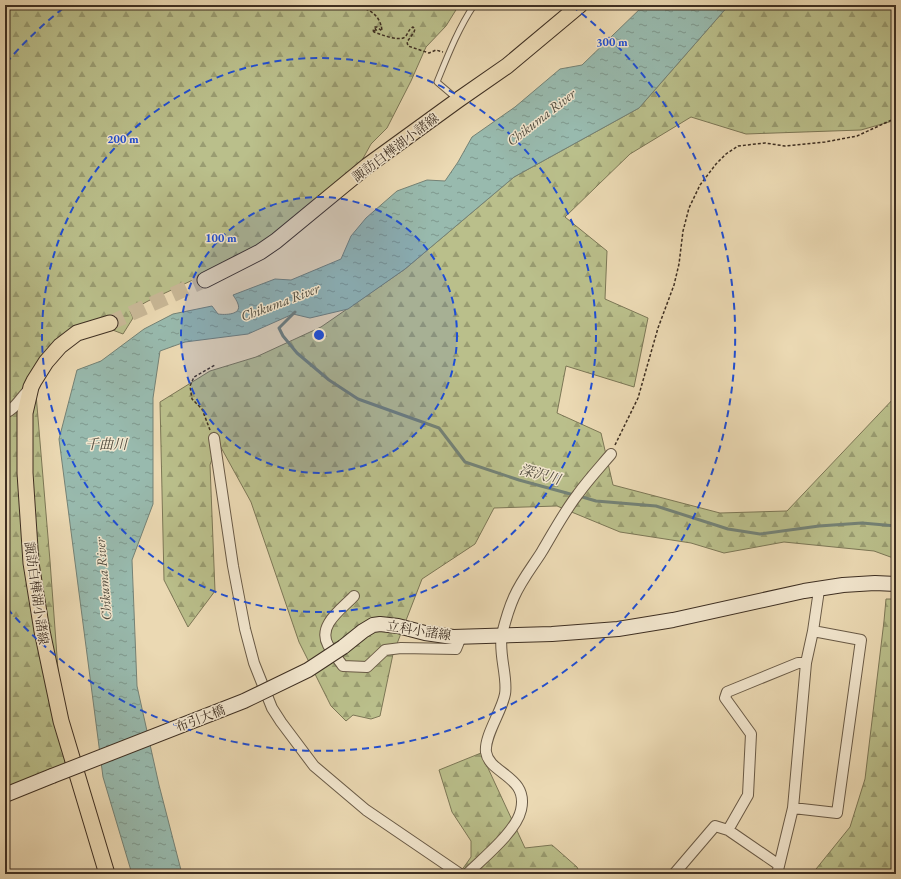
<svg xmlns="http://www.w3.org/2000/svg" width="901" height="879" viewBox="0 0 901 879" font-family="'EB Garamond','Noto Serif JP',serif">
<defs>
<pattern id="forest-firs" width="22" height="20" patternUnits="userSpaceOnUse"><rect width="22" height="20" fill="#babf8b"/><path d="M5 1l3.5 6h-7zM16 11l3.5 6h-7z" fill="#999c71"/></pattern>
<pattern id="water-ripples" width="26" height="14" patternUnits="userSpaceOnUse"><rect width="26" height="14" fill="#98baae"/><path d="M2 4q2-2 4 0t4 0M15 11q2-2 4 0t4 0" fill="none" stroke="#7d988d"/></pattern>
</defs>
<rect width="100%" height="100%" fill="#ebd9b3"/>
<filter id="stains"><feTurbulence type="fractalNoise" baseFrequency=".005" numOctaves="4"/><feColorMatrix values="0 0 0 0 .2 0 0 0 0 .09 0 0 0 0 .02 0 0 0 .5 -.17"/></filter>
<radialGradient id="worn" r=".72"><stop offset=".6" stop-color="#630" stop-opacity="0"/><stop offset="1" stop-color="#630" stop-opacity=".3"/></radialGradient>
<path fill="url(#forest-firs)" stroke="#7c7756" d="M 5,5 L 459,5 L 446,26 L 426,47 L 411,81 L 387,128 L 371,144 L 361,162 L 274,237 L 212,271 L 148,301 L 130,311 L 133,318 L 123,334 L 110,329 L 85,327 L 34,370 L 50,561 L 65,765 L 7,787 L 5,786 Z
M 729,5 L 896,5 L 896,120 L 861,130 L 746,134 L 691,117 L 630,154 L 565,217 L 607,251 L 605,299 L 648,318 L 634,387 L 566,366 L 557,413 L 601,433 L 613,485 L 720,513 L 787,511 L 896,396 L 896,559 L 874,551 L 784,542 L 724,553 L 691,543 L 620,532 L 557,506 L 494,508 L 475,544 L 422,579 L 393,654 L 380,716 L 371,719 L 353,715 L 346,721 L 331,706 L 299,642 L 251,502 L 218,442 L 210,465 L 215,591 L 188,627 L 164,580 L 160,402 L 210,371 L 256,357 L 321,327 L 405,269 L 514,177 L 639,108 Z
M 886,599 L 896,599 L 896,874 L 812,874 L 850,827 L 865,779 L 884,621 Z
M 481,753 L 525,848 L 552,845 L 577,867 L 580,874 L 459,874 L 471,857 L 471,841 L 452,812 L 439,770 Z"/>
<path fill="url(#water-ripples)" stroke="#748276" d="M 644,5 L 729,5 L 639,108 L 514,177 L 405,269 L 348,309 L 310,318 L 293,314 L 248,334 L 185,342 L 160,351 L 153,398 L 153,504 L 132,560 L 137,686 L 159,785 L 182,874 L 132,874 L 103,777 L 59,439 L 77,370 L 101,361 L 144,329 L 173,314 L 212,306 L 218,314 C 225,315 242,315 238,304 C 237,301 235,298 233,295 L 275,279 L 291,280 L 341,259 L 351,236 L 366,218 L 397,191 L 427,180 L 445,181 L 458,162 L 472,137 L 515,107 L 560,69 L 582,65 Z"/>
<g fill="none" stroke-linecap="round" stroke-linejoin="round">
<path stroke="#748276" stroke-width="3" d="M 295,312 L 279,328 L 283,336 L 297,353 L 329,380 L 358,399 L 439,428 L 465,462 L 519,480 L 574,495
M 579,496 L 596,501 L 656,506 L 728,529 L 760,534 L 819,526 L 862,523 L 896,526"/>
<path stroke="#c8b796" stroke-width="15" stroke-dasharray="15 8" stroke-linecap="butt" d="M 110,323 L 205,280"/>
<defs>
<path id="lane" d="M 457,99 L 437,82 C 448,55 458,29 474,5"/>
<path id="street" d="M 5,413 C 16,409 21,396 30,389
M 214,438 L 233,566 L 245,629 L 254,663 L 272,708 L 281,722 L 314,766 L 366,810 L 460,874
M 354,596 C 342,609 317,625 328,645 C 332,652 338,659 343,666 L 367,667 L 385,650 L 401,648 L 456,649 L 461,637
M 793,808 L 837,813 L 861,640 L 813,631
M 779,865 L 728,830 L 748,795 L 751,734 L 725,698 L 727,692 L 798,663 L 806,663
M 467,874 C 483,858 516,832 521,810 C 529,776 489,774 486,752 C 484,736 502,711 505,694 C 508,677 498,653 502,634 C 505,622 509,608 514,597 C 521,581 532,567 541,553 C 553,533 564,512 578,494 C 588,480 600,467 611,454
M 674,874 L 715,826 L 728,830
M 777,874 L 793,808 L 806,663 L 813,631 L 819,590"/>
<path id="secondary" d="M 343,647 L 363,631 L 373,625 L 380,624 L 398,626 L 425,633 L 453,637 L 552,634 L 618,629 L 673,620 L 804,591 L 843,585 L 875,583 L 896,584
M 5,795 L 52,776"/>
<path id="primary" d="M 205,280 L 260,252 L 276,241 L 367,166 L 458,100 L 507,66 L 580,5
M 107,874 L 61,721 L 42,631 L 31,563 L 25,473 L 25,413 L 31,387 L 34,381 L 46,362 L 60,346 L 77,333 L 110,323"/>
</defs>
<use href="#lane" stroke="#695a46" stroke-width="7"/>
<use href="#street" stroke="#695a46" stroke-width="12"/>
<use href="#secondary" stroke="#3e2f22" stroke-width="16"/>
<use href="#primary" stroke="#3e2f22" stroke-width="17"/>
<path stroke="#3e2f22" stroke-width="1.5" stroke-dasharray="3 2" stroke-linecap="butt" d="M 357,5 L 358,7 C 371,9 381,17 382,31 L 377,27 L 374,27 L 377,31 L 372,30 L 374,32 C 380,34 399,42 405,37 C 408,34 408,30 413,27 L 415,29 L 414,32 L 407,42 L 408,46 L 429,53 L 436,50 L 443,52
M 210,430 L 202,409 L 192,399 L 190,386 L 194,377 L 215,365
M 615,445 L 638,398 L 658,328 L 674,285 L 679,264 L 683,231 L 689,208 L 700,185 L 716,164 L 726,154 L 738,146 L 765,143 L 785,146 L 825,142 L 857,136 L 896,118"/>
<use href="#lane" stroke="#f2e6ce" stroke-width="5"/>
<use href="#street" stroke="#f2e6ce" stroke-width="10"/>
<use href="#secondary" stroke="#f2e6ce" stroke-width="14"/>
<use href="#primary" stroke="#ebd9b3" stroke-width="15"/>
<defs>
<path id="secondary-bridge" d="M 52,776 L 244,701 L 308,670 L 343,647"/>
</defs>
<use href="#secondary-bridge" stroke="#3e2f22" stroke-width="16" stroke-linecap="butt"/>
<use href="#secondary-bridge" stroke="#f2e6ce" stroke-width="14"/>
</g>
<circle cx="319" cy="335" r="138" fill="#1d4ed8" fill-opacity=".12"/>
<g fill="none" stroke="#1d4ed8" stroke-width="2" stroke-dasharray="7 5">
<circle cx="319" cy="335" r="138"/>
<circle cx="319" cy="335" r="277"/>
<path d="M6 63A415 415 0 0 1 66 6M572 6A415 415 0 1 1 6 607"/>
</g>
<g text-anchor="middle" stroke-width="3" stroke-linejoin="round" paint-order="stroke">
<g font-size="13" fill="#3e2f22" stroke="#f2e6ce">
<text transform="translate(395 147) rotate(-37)" y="5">諏訪白樺湖小諸線</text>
<text transform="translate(37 593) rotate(82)" y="5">諏訪白樺湖小諸線</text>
<text transform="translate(419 630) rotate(9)" y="5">立科小諸線</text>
<text transform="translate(200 718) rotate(-21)" y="5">布引大橋</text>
</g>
<g font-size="14" font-style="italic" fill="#504b3e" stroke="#f2e6ce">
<text transform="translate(541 117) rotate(-38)" y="5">Chikuma River</text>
<text transform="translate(280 302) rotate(-21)" y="5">Chikuma River</text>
<text x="106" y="449">千曲川</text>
<text transform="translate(540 474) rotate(15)" y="5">深沢川</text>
<text transform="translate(103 579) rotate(-95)" y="5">Chikuma River</text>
</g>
</g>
<circle cx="319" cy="335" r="6" fill="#1d4ed8" stroke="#f2e6ce" stroke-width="2"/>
<g font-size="12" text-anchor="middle" font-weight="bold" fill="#1d4ed8" stroke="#f2e6ce" stroke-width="3" stroke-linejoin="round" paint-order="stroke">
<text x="612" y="46">300 m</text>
<text x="123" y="143">200 m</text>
<text x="221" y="242">100 m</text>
</g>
<rect width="901" height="879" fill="none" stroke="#ebd9b3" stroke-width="20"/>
<rect x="6" y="6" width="889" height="867" fill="none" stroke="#3e2f22" stroke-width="2"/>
<rect x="10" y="10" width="881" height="859" fill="none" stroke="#3e2f22"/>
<rect width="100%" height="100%" filter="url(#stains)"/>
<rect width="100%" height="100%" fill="url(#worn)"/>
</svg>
